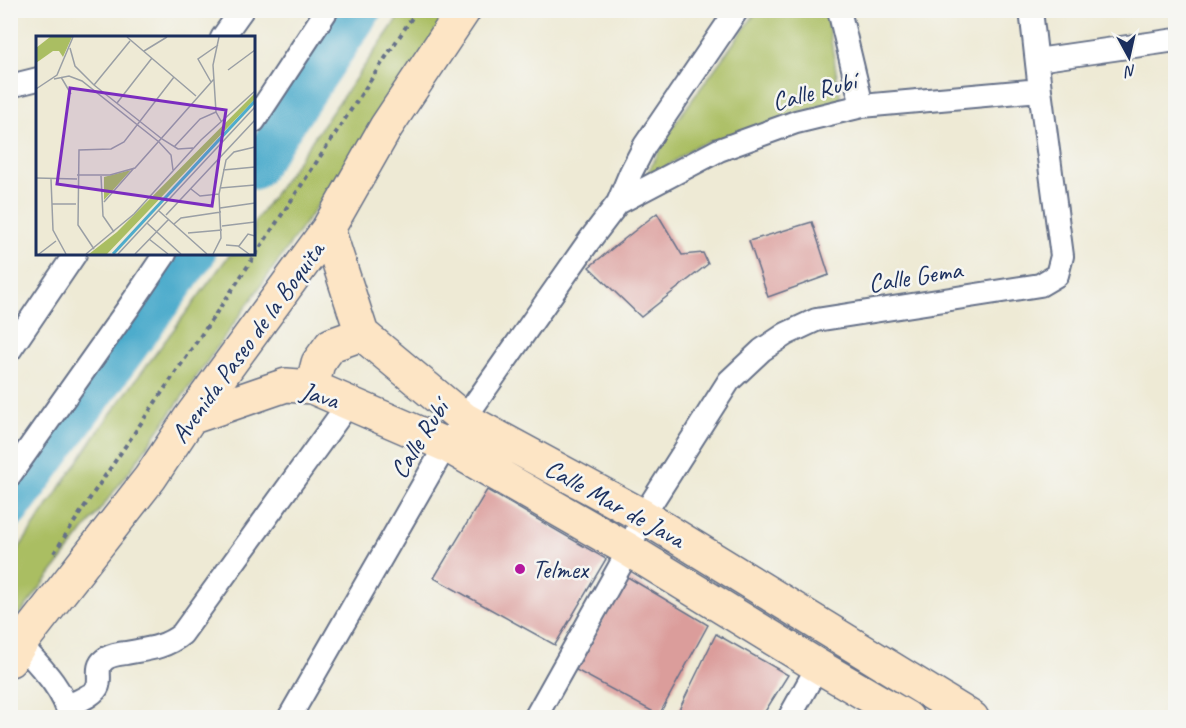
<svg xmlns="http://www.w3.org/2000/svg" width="1186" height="728" viewBox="0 0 1186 728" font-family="Caveat,sans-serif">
<rect width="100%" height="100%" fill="#f6f6f2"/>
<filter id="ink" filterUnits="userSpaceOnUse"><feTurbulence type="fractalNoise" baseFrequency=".0167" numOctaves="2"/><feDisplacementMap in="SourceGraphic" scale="12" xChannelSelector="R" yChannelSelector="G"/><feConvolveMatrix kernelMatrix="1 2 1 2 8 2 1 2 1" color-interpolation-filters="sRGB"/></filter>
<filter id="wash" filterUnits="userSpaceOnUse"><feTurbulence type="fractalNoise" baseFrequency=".008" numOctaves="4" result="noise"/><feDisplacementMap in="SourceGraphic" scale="24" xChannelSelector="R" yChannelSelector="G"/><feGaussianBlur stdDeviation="1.35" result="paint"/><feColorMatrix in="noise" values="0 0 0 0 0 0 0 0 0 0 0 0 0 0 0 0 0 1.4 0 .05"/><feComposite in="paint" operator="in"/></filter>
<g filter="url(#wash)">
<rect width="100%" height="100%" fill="#eeead5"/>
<path fill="#aabe62" stroke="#627660" stroke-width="1.5" d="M 403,11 L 455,11 L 132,468 L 11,626 L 11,560 L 106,420 L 230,254 L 254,254 L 254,223 Z
M 757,11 L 826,11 L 841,100 L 694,147 L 641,185 L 673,126 Z"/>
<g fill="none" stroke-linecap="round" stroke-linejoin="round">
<path stroke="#4eaccc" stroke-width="39" d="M 254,170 L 362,10
M 10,509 L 196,254"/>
</g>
<g id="blocks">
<path fill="#db9d9b" d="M 657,213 L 682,255 L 703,253 L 708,264 L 641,317 L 589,267 Z
M 812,222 L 829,275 L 768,297 L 749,241 Z
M 487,490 L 606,559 L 555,645 L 434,578 Z
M 626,576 L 708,625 L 659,715 L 576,670 Z
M 716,634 L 788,675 L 761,718 L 675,718 Z"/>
</g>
</g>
<g filter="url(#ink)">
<use href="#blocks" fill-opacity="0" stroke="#657088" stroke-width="1.5"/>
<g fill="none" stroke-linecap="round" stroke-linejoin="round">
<defs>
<path id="street" d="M 839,10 L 862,106
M 222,38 L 242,10
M 1037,60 L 1176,40
M 10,86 L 38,79
M 254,121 L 327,10
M 618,203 L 631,172 L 645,145 L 737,10
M 10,350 L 75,254
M 10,475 L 129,307 L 165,254
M 20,644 C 39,665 64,689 70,718
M 67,707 C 75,702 95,695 98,686 C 101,677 95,667 104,660 C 109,655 119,654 126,653 C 147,649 165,648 182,634 L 349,403
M 289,718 L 446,445 L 589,241 L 618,203 L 719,150 L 796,122 L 862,106 L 1040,90
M 535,718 L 629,550 L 643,516 L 729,381 L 762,350 L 786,334 L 816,320 L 1040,285 L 1057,275 L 1062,256 L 1040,90 L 1031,10
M 789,718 L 818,666"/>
<path id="secondary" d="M 328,229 L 362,334 L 464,419 L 643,516 L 972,718
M 312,387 L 318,363 L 331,345 L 362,334
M 190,418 L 286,385 L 312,387 L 446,445 L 629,550 L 818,666 L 907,718
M 10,660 L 20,644 L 150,478 L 190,418 L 328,229 L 386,127 L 464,10"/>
</defs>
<use href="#street" stroke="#657088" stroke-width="26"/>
<use href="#secondary" stroke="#657088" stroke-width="36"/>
<path stroke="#657088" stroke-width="4" stroke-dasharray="4.5 4.5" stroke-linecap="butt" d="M 54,553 L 92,495 L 234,287 L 417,10"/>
<use href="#street" stroke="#fff" stroke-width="22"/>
<use href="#secondary" stroke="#fde5c5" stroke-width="33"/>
</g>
</g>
<circle fill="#b5179e" stroke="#f6f6f2" stroke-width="2" cx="520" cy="569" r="6"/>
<g text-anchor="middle" stroke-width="5" stroke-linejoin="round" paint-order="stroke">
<g font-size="26" fill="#1b2f5e" stroke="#f6f6f2">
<text transform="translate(814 91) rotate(-15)" y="9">Calle Rubí</text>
<text transform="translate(915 276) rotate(-9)" y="9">Calle Gema</text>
<text transform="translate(247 342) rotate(-54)" y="9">Avenida Paseo de la Boquita</text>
<text transform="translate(320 395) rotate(17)" y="9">Java</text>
<text transform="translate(419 439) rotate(-58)" y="9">Calle Rubí</text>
<text transform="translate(615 503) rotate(29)" y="9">Calle Mar de Java</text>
</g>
<g font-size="26" fill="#1b2f5e" stroke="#f6f6f2" text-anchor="start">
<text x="532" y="578">Telmex</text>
</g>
</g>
<g transform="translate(36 36)">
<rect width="219" height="219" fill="#eeead5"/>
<path d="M 14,1 L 36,1 L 27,21 L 23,15 L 17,15 L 0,27 L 0,12 ZM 219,57 L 219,63 L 71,218 L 53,218 L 81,196 ZM 95,134 L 68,164 L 68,141 Z" fill="#aabe62"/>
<path fill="none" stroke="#4eaccc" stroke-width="3" d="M 77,218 L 219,65"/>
<path fill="none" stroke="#9a9fa5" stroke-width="1.5" d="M 91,1 L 160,60M 183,1 L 177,29 L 180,76 L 185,85M 34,12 L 39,30 L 58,49 L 126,103 L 142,113 L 157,112M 108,15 L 131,1M 192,34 L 219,14M 25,41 L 35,58M 18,43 L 33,40 L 46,45 L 123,106 L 135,119 L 137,134M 175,46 L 162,23 L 182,9M 58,49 L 94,5M 0,53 L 21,39 L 37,1M 81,67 L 116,22M 138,111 L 164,83 L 180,76M 187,134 L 219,131M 41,139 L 74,139 L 99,132 L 178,43M 65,140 L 67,180 L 78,196M 0,142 L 41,143M 15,143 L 17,194 L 30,218M 184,152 L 219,149M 155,153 L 164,160 L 183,158M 68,166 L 98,132M 16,168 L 40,168M 184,172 L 219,167M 123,175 L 171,218M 130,179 L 219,84M 111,187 L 145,218M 138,188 L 145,182 L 185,176M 186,190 L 219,186M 152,197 L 186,194M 113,203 L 132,218M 190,209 L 202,210 L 213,218M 203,210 L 212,198 L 219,200M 58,213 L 42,189 L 43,114 L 75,113 L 88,106 L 138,41M 3,218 L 20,205M 50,218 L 98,178 L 165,104 L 219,55M 82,218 L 219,71M 99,218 L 133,183M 177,218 L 185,202 L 183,158 L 190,124 L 198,116 L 219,111"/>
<path fill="#7b2cbf" fill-opacity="0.15" stroke="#7b2cbf" stroke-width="3" d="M 34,52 L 190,74 L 176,170 L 21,148 Z"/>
<rect width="219" height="219" fill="none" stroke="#1b2f5e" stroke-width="3"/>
</g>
<rect width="1186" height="728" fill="none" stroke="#f6f6f2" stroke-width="36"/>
<g transform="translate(1129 57) rotate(172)" stroke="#f6f6f2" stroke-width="4.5" paint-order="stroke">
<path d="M0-4.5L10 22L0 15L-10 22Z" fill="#1b2f5e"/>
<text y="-9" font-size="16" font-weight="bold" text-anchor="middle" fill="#1b2f5e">N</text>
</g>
</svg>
